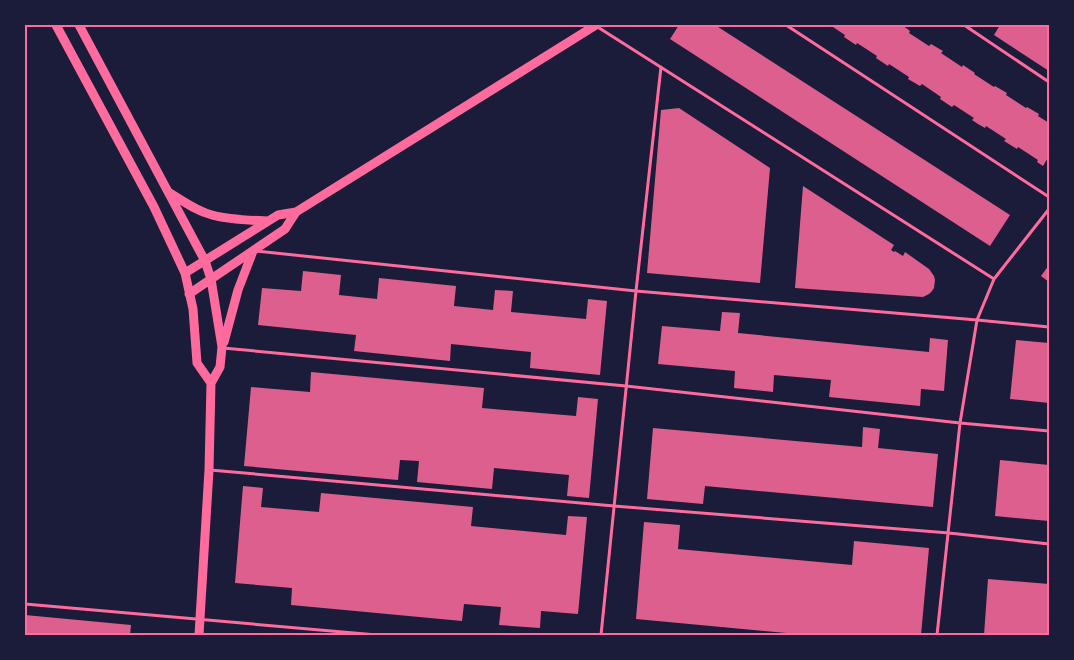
<svg xmlns="http://www.w3.org/2000/svg" width="1074" height="660" viewBox="0 0 1074 660" font-family="Ubuntu,sans-serif">
<rect width="100%" height="100%" fill="#1b1b3a"/>
<path fill="#dd5f8e" d="M 679,25 L 715,25 L 1010,215 L 990,246 L 670,39 Z
M 830,25 L 902,25 L 910,31 L 909,33 L 929,46 L 931,44 L 943,51 L 941,53 L 962,67 L 963,65 L 975,73 L 974,74 L 994,87 L 995,86 L 1007,93 L 1006,95 L 1026,108 L 1027,107 L 1039,114 L 1038,116 L 1049,123 L 1049,156 L 1043,166 L 1037,162 L 1038,160 L 1018,147 L 1017,149 L 1004,141 L 1006,139 L 986,126 L 985,128 L 978,124 L 972,120 L 974,118 L 954,105 L 952,107 L 940,99 L 941,97 L 922,84 L 920,86 L 908,79 L 909,77 L 889,64 L 888,66 L 876,58 L 877,56 L 857,43 L 856,45 L 844,37 L 845,35 Z
M 1000,25 L 1049,25 L 1049,71 L 994,35 Z
M 679,108 L 770,168 L 760,283 L 647,273 L 661,110 Z
M 803,186 L 894,245 L 891,250 L 894,252 L 895,251 L 903,256 L 905,252 L 929,269 L 934,276 L 935,280 L 934,288 L 932,291 L 929,294 L 923,297 L 795,288 Z
M 1049,265 L 1049,282 L 1041,276 Z
M 303,271 L 341,275 L 339,295 L 377,299 L 379,278 L 456,286 L 454,306 L 493,310 L 495,290 L 513,291 L 511,312 L 586,319 L 588,299 L 607,301 L 600,375 L 530,368 L 531,352 L 451,344 L 450,361 L 354,351 L 356,335 L 258,325 L 262,288 L 301,291 Z
M 722,312 L 740,313 L 738,333 L 929,352 L 930,338 L 948,340 L 944,391 L 921,389 L 920,406 L 829,397 L 831,380 L 774,375 L 773,392 L 734,388 L 735,371 L 658,364 L 662,326 L 720,331 Z
M 1016,340 L 1049,343 L 1048,365 L 1049,365 L 1049,403 L 1010,399 Z
M 311,372 L 484,388 L 482,408 L 576,416 L 578,397 L 598,399 L 589,498 L 567,496 L 569,475 L 494,468 L 492,489 L 417,482 L 419,461 L 400,460 L 398,480 L 244,466 L 251,387 L 310,392 Z
M 863,427 L 880,429 L 878,448 L 938,454 L 933,507 L 705,486 L 703,504 L 647,499 L 653,428 L 862,447 Z
M 1000,460 L 1049,465 L 1049,521 L 995,516 Z
M 243,486 L 263,488 L 261,507 L 319,512 L 321,493 L 473,507 L 471,526 L 566,535 L 568,516 L 587,517 L 578,614 L 541,611 L 540,628 L 499,625 L 501,607 L 464,604 L 462,621 L 291,605 L 292,588 L 235,583 Z
M 644,522 L 680,525 L 678,549 L 852,565 L 854,541 L 929,548 L 921,635 L 808,635 L 636,619 Z
M 988,579 L 1049,584 L 1049,635 L 984,635 Z
M 25,615 L 131,625 L 130,635 L 25,635 Z"/>
<g fill="none" stroke-linecap="round" stroke-linejoin="round">
<path stroke="#ff6b9d" stroke-width="3" d="M 786,25 L 1049,197
M 964,25 L 1049,82
M 596,26 L 994,279
M 256,251 L 636,291 L 977,320 L 1049,327
M 223,348 L 626,386 L 960,423 L 1049,431
M 210,470 L 614,506 L 949,533 L 1049,544
M 25,604 L 377,635
M 601,635 L 636,291 L 661,67
M 937,635 L 960,423 L 977,320 L 994,279 L 1049,209"/>
<path stroke="#ff6b9d" stroke-width="9" d="M 56,25 L 154,207 L 185,273 L 193,309 L 197,363 L 211,383
M 79,25 L 205,261 L 211,279 L 222,347 L 220,367 L 211,383 L 209,470 L 199,635
M 170,193 C 183,201 196,211 212,215 C 230,220 249,220 268,221
M 185,273 L 278,215 L 296,212 L 596,25
M 189,294 L 285,229 L 296,212
M 224,342 L 238,290 L 253,251"/>
</g>
<rect width="1074" height="660" fill="none" stroke="#1b1b3a" stroke-width="52"/>
<rect x="26" y="26" width="1022" height="608" fill="none" stroke="#ff6b9d" stroke-width="2"/>
</svg>
